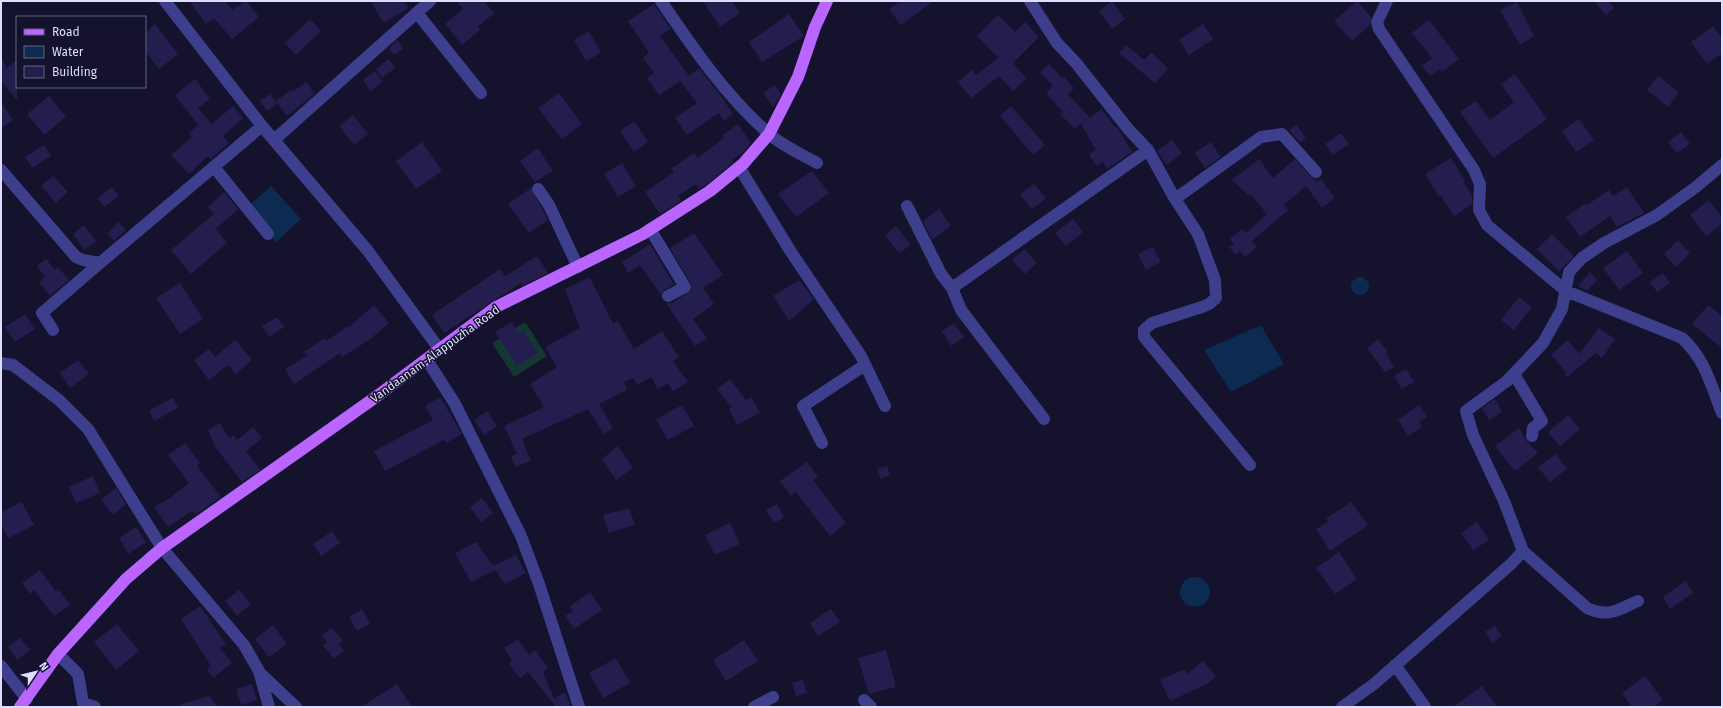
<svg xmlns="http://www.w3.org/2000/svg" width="1723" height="708" viewBox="0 0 1723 708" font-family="'Fira Sans',sans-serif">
<rect width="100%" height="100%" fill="#14122d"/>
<path fill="#153733" d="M 525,322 L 547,356 L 514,377 L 492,343 Z"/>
<path fill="#0d2a50" d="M 271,186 L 301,219 L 276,242 L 246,208 Z
M1351 286a9 9 0 1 1 18 0a9 9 0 1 1-18 0Z
M 1261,325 L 1284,364 L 1231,392 L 1204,350 Z
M1180 592a15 15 0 1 1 30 0a15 15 0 1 1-30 0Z"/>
<path fill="#241e4e" d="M 189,1 L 225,1 L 232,10 L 246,1 L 259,17 L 232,39 L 214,18 L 206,24 Z
M 370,1 L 404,1 L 408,8 L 384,23 Z
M 457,1 L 484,1 L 494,13 L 478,27 L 480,30 L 462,45 L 445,24 L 463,9 Z
M 703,1 L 732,1 L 740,13 L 720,27 Z
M 900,1 L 933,1 L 901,25 L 889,9 Z
M 1112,1 L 1125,19 L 1112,29 L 1099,11 Z
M 1357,1 L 1371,17 L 1370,25 L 1352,41 L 1334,21 Z
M 1594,1 L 1608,1 L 1614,8 L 1606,15 Z
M 1517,2 L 1534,36 L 1520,45 L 1500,10 Z
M 654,4 L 671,29 L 660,36 L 689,76 L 699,68 L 721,96 L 733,114 L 724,121 L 719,113 L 687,135 L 675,118 L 697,103 L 680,81 L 659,95 L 647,78 L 654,73 L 643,58 L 649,53 L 628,21 Z
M 789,14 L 804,36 L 762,62 L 749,42 Z
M 998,15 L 1015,32 L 1025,22 L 1039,37 L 1013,63 L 1026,78 L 1013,91 L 999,76 L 971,98 L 958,82 L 972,70 L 976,75 L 998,58 L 977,36 Z
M 310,19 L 321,31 L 296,55 L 285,43 Z
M 1429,20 L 1459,59 L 1442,72 L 1440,69 L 1430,76 L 1422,66 L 1432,58 L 1412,33 Z
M 155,24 L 178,54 L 159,69 L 145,51 L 145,33 Z
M 1203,24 L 1213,39 L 1189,55 L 1179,40 Z
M 1713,26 L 1722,38 L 1722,53 L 1707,64 L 1691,42 Z
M 589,31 L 601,53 L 586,61 L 574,40 Z
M 398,40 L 403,49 L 394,55 L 389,48 Z
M 1126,45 L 1144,60 L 1152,52 L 1168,69 L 1155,83 L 1119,53 Z
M 1,58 L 7,68 L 17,60 L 17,100 L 1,81 Z
M 389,59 L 395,68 L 382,78 L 376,69 Z
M 1049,64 L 1062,78 L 1064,77 L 1074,88 L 1068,94 L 1090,118 L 1101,109 L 1116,128 L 1117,127 L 1119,130 L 1132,152 L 1107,169 L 1103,162 L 1096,166 L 1089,154 L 1096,150 L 1081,124 L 1075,129 L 1060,114 L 1063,112 L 1046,93 L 1053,86 L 1040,72 Z
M 375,71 L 383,82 L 370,91 L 363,80 Z
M 1515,74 L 1547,119 L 1493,158 L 1460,112 L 1476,101 L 1490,120 L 1514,102 L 1501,84 Z
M 1658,76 L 1679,92 L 1668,107 L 1647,90 Z
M 195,79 L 210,99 L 198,108 L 212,124 L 233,106 L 243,118 L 223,136 L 229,143 L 211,159 L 208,156 L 189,174 L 171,155 L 192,137 L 189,133 L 198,125 L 175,95 Z
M 307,82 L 314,94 L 287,116 L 276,101 L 291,90 L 292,92 Z
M 775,85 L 781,94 L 773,107 L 763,93 Z
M 559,93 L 582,124 L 562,139 L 538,108 Z
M 270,94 L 277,104 L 267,111 L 260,101 Z
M 49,96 L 66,117 L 44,135 L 27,114 Z
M 1,102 L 13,120 L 1,128 Z
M 1011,106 L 1045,145 L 1033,155 L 1000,116 Z
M 353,115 L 368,134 L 354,145 L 339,126 Z
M 1579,119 L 1594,140 L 1576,152 L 1562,131 Z
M 634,121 L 648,142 L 634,152 L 620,131 Z
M 738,124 L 751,143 L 743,152 L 732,160 L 734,162 L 706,185 L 699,189 L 696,184 L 678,196 L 681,201 L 660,214 L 645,192 L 674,172 L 672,168 L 694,153 L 698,158 L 724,138 L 723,135 Z
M 1297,125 L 1306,139 L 1300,143 L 1289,130 Z
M 1681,132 L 1690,144 L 1677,153 L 1668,142 Z
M 1341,133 L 1349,144 L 1333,155 L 1325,144 Z
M 1172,140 L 1182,153 L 1167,165 L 1157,151 Z
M 422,142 L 442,171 L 416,189 L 396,161 Z
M 1211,142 L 1221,157 L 1205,168 L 1195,153 Z
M 44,145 L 51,156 L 32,168 L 25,157 Z
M 538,148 L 553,171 L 535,182 L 520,161 Z
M 1451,158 L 1465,181 L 1463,182 L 1472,195 L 1472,204 L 1454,216 L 1441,196 L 1439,197 L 1425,174 Z
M 1259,159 L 1273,178 L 1295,159 L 1311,177 L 1318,182 L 1321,179 L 1335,198 L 1322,208 L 1306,186 L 1284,205 L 1288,210 L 1252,241 L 1257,247 L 1245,257 L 1240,251 L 1236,255 L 1229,247 L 1234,244 L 1230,239 L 1242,229 L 1246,233 L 1267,214 L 1250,194 L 1249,196 L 1232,180 Z
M 622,163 L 636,186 L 618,197 L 604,174 Z
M 812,171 L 829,193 L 796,217 L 778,194 Z
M 53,176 L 68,192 L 56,203 L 41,186 Z
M 1034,184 L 1046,198 L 1032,209 L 1020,194 Z
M 112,187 L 119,196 L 104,207 L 97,198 Z
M 1627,187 L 1644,213 L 1617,227 L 1610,216 L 1580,237 L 1566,217 L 1586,203 L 1587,205 L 1609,190 L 1613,196 Z
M 531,188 L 548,220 L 529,233 L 508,204 Z
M 224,192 L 238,209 L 216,229 L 227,243 L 191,274 L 171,250 L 214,214 L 208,207 Z
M 1709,200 L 1722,217 L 1722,224 L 1706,236 L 1690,215 Z
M 939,209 L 951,226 L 932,240 L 923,221 Z
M 1073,219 L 1083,232 L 1066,246 L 1055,233 Z
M 118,222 L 126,230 L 114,241 L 107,234 Z
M 84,225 L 96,241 L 84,250 L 73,234 Z
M 896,226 L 911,245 L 899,253 L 885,235 Z
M 694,233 L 723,275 L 703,288 L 714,304 L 693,319 L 707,338 L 695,346 L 666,303 L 672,303 L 692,290 L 691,283 L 670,248 Z
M 1552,234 L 1574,256 L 1559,271 L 1537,249 Z
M 1678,240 L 1690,253 L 1676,267 L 1664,254 Z
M 650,244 L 674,284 L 664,290 L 661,295 L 640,265 L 628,273 L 622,262 Z
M 1153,247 L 1161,262 L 1146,270 L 1138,254 Z
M 1024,249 L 1037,263 L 1025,274 L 1012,260 Z
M 1627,251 L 1643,273 L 1619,290 L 1603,268 Z
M 537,256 L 548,273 L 522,286 L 521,283 L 444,333 L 432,315 L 500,269 L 505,276 Z
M 46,259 L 55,270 L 58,267 L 69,280 L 50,296 L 39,282 L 45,277 L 37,266 Z
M 1590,272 L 1597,280 L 1587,291 L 1578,286 Z
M 1663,273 L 1670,283 L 1657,292 L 1650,282 Z
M 590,277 L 613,324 L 618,321 L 634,349 L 662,331 L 679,357 L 673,361 L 688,382 L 673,391 L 668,383 L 658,389 L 651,377 L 637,385 L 633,378 L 624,382 L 627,390 L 599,404 L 613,428 L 604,434 L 588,409 L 522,439 L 531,461 L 515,467 L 511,456 L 517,454 L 504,426 L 544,407 L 530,384 L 557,367 L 545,347 L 580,328 L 565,289 Z
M 799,280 L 814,299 L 789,321 L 773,296 Z
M 180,283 L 203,319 L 180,334 L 156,298 Z
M 1519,297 L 1532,307 L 1514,330 L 1501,320 Z
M 374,305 L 389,323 L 369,340 L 342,357 L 340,353 L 294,384 L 285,369 L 307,356 L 304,352 L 324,338 L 326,341 L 348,326 L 349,327 Z
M 1708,305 L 1722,316 L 1722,348 L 1692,324 Z
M 25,314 L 35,329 L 15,342 L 5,327 Z
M 277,317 L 284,327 L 269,337 L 262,326 Z
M 511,322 L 518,333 L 523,330 L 538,353 L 517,366 L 495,332 Z
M 954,323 L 964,337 L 951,346 L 942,331 Z
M 1599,328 L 1615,339 L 1602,358 L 1596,353 L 1567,377 L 1564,374 L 1566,372 L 1551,355 L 1568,340 L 1579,354 Z
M 1378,339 L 1388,352 L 1386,353 L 1394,367 L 1385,372 L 1367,348 Z
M 235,340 L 252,360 L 236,374 L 228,365 L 209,380 L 194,360 L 209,349 L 215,357 Z
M 78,360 L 89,374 L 70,388 L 60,373 Z
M 1406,369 L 1414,382 L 1402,389 L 1394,376 Z
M 730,379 L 746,400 L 751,397 L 760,413 L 737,425 L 729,409 L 732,408 L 717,389 Z
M 440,397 L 462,434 L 446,443 L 444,440 L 385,471 L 374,451 L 433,420 L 425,406 Z
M 173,398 L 178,408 L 154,421 L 149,410 Z
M 1495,399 L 1502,412 L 1489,420 L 1482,408 Z
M 682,405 L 694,426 L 668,440 L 656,419 Z
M 1419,405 L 1427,417 L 1419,422 L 1422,427 L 1408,436 L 1398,420 Z
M 487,411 L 497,426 L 484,435 L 474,420 Z
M 1568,415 L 1580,429 L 1560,446 L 1548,432 Z
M 220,423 L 229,438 L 233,435 L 237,440 L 253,427 L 262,438 L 246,451 L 260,470 L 242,482 L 216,448 L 208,430 Z
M 1519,428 L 1525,439 L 1538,453 L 1515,471 L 1495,446 Z
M 185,443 L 200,463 L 197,466 L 221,497 L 195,515 L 192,511 L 168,527 L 154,507 L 170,498 L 189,483 L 168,455 Z
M 618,446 L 633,468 L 616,480 L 602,459 Z
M 1556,454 L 1567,469 L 1550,482 L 1538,467 Z
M 807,462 L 818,477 L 813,480 L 846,523 L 830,536 L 796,492 L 791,496 L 780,481 Z
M 887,466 L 890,475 L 881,479 L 877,469 Z
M 93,476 L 100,493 L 76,503 L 69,487 Z
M 116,488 L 126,504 L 113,515 L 101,500 Z
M 482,498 L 493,513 L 481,522 L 470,507 Z
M 22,502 L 34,525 L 8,538 L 1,525 L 1,512 Z
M 1351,502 L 1368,525 L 1330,551 L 1316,529 L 1328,522 L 1326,519 Z
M 777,504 L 784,517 L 774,523 L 766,510 Z
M 629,508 L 635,525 L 609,533 L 603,515 Z
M 1477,522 L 1489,540 L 1473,550 L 1461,533 Z
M 730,523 L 740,544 L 715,555 L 705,535 Z
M 136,527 L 146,542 L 128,554 L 119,538 Z
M 332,531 L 340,543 L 321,556 L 313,544 Z
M 476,542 L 493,566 L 516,555 L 526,573 L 505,584 L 495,570 L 471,582 L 455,553 Z
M 1339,552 L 1357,579 L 1335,594 L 1316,568 Z
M 40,570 L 56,592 L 59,590 L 70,605 L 54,616 L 34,590 L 30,594 L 22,583 Z
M 1686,581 L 1693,593 L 1670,609 L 1663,597 Z
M 239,590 L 251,604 L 237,616 L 225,601 Z
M 590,592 L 602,610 L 574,629 L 565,616 L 573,611 L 570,606 Z
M 200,606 L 226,644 L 220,648 L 232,663 L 213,678 L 207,669 L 211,666 L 181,619 Z
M 362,609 L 370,624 L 357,631 L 349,617 Z
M 831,609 L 840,622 L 818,636 L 810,623 Z
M 117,624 L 139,651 L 116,670 L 94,642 Z
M 273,625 L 287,644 L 269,657 L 255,639 Z
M 1495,626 L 1502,636 L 1492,643 L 1485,632 Z
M 332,628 L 343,641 L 339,644 L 344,651 L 334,659 L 323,645 L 327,642 L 322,635 Z
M 20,638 L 30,650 L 17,660 L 8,647 Z
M 518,639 L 529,655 L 535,650 L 548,668 L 543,672 L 554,699 L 565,692 L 571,707 L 556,707 L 528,672 L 520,678 L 509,664 L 512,661 L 504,648 Z
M 744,640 L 758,661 L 726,681 L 713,660 Z
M 886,650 L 896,687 L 869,694 L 858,658 Z
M 616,658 L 630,683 L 603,698 L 589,673 Z
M 1203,661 L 1216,676 L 1207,684 L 1170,701 L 1160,680 L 1185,669 L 1187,674 Z
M 1645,676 L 1663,700 L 1654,707 L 1632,707 L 1622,693 Z
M 803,680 L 807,693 L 796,696 L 792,683 Z
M 252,684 L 257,700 L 241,705 L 236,689 Z
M 397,684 L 412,707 L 361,707 Z
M 1482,686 L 1497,707 L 1453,707 Z
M 209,696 L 218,707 L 182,707 L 181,704 Z"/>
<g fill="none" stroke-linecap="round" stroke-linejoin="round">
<path stroke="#3d3f8c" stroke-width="12" d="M 165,1 L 262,126 L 368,251 L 440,350
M 661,1 C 693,48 725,95 768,133 C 781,145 801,154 817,163
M 1030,1 L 1057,43 L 1076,63 L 1129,130 L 1148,150 L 1175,199 L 1198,234 L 1215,280 L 1216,298 L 1209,304 L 1202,307 L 1152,323 L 1144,330 L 1144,337 L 1250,465
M 1387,1 L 1377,22 L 1379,29 L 1474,170 L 1480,184 L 1479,210 L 1487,225 L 1566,291 L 1682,338 C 1705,359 1711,385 1722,413
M 417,13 L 481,93
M 274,140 L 430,1
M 214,167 L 268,234
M 739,167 L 791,252 L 861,356 L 885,406
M 1,170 L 76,257 L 83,260 L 100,263 L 262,126
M 538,189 L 549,205 L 578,267
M 1175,199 L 1261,137 L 1282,134 L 1316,172
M 907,206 L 941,274 L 952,288 L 961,310 L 1044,419
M 650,229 L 685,287 L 668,296
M 952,288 L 1148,150
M 53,330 L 42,313 L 100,263
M 427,360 L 455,404 L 521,536 L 539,584 L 579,707
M 1,363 L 13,365 L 59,400 L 88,429 L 162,548 L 244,645 L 259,671 L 269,707
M 1514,374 L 1542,421 L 1533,428 L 1532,436
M 822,443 L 803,406 L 865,365
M 1638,601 C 1617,610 1609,618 1587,608 L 1523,551 L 1504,501 L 1473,435 L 1466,411 L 1507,381 L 1543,343 L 1562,309 L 1569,272 L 1582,258 L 1604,243 L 1657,215 L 1696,187 L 1722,165
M 58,654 L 78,674 L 83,703 L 95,707
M 1395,665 L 1425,707
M 1,666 L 27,699
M 259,672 L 296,707
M 864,700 L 871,707
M 754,707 L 773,697
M 1342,707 L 1374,684 L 1511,564 L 1523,551"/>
<path stroke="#ba65ff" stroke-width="12" d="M 20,707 L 58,654 L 126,579 L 162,548 L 373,399 L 496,307 L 643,234 L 710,191 L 743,164 L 769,134 L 798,77 L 815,27 L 827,1"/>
</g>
<g text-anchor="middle" stroke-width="3" stroke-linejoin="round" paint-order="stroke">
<g font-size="12" fill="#dfdeff" stroke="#14122d">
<text transform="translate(435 354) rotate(-36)" y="4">Vandaanam-Alappuzha Road</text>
</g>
</g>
<rect width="1723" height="708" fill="none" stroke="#dfdeff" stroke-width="4"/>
<rect x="16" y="16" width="130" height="72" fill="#14122d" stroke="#656481"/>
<rect x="24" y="29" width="20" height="6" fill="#ba65ff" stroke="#656481"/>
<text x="52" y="36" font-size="12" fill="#dfdeff">Road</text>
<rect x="24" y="46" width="20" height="12" fill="#0d2a50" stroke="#656481"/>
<text x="52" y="56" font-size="12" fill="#dfdeff">Water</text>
<rect x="24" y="66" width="20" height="12" fill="#241e4e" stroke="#656481"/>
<text x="52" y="76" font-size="12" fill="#dfdeff">Building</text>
<g transform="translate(36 672) rotate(55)" stroke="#14122d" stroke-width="3" paint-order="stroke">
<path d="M0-3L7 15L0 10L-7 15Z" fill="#dfdeff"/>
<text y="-6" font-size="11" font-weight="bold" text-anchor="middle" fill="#dfdeff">N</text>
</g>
</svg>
